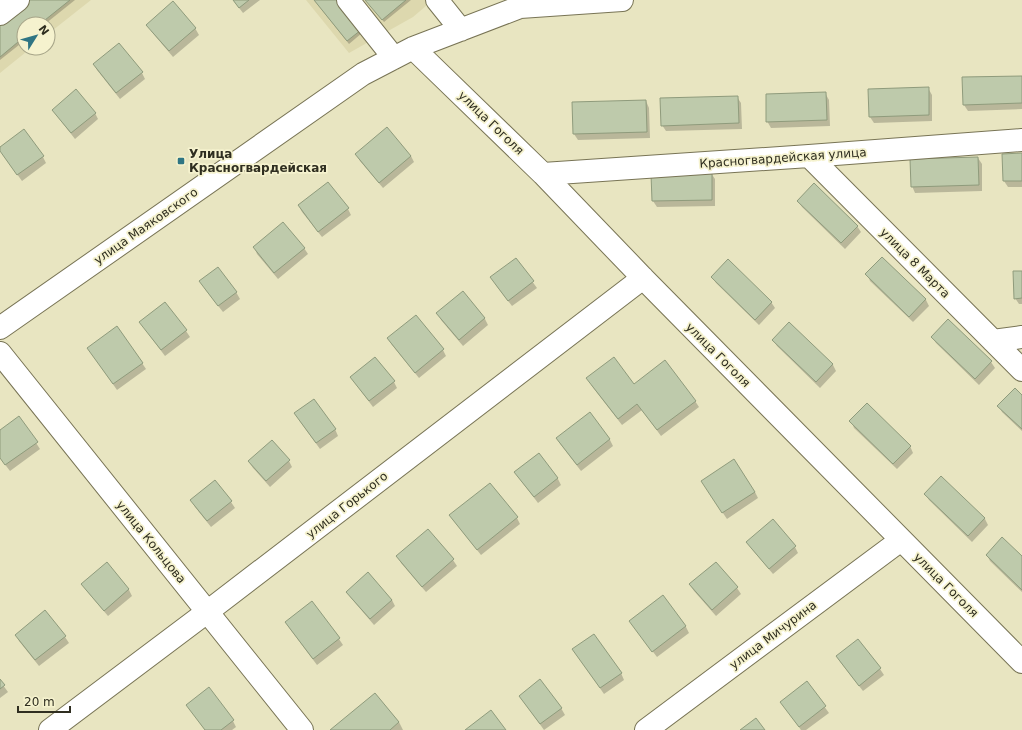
<svg xmlns="http://www.w3.org/2000/svg" width="1022" height="730" viewBox="0 0 1022 730" font-family="'DejaVu Sans',sans-serif">
<rect width="100%" height="100%" fill="#e8e5c1"/>
<path fill="#ddd8ae" d="M 0,0 L 91,0 L 48,34 L 48,24 L 24,24 L 24,48 L 31,48 L 0,73 Z
M 306,0 L 433,0 L 413,17 L 349,53 Z"/>
<path fill="#0003" d="M 32,0 L 75,0 L 45,24 L 24,24 L 24,41 L 0,60 L 0,26 Z
M 233,0 L 260,0 L 243,13 Z
M 314,0 L 336,0 L 362,33 L 349,44 Z
M 366,0 L 411,0 L 384,22 Z
M 195,28 L 199,35 L 173,57 L 151,31 Z
M 94,64 L 142,73 L 145,79 L 120,99 L 97,70 Z
M 1022,77 L 1022,109 L 968,111 L 964,105 Z
M 928,88 L 932,95 L 932,121 L 874,123 L 870,117 Z
M 825,93 L 829,100 L 830,126 L 771,128 L 767,121 Z
M 737,97 L 741,103 L 742,129 L 666,131 L 662,125 Z
M 646,101 L 649,108 L 650,138 L 578,140 L 574,134 Z
M 53,110 L 95,113 L 98,119 L 75,139 L 57,116 Z
M 0,148 L 43,157 L 46,163 L 22,181 L 3,155 Z
M 356,154 L 411,156 L 414,162 L 383,188 L 360,161 Z
M 1022,154 L 1022,187 L 1008,187 L 1004,181 Z
M 978,158 L 982,164 L 982,191 L 915,193 L 912,186 Z
M 711,173 L 715,179 L 715,206 L 657,207 L 653,201 Z
M 798,201 L 857,226 L 861,232 L 845,249 L 802,207 Z
M 299,206 L 348,209 L 351,215 L 322,237 L 302,212 Z
M 254,247 L 304,248 L 308,254 L 278,279 L 257,254 Z
M 882,258 L 926,300 L 929,306 L 913,322 L 870,281 L 867,274 Z
M 516,259 L 537,288 L 512,306 L 495,284 Z
M 1022,272 L 1022,304 L 1019,304 L 1015,298 Z
M 712,277 L 771,302 L 775,308 L 759,325 L 716,283 Z
M 204,288 L 236,292 L 240,299 L 223,312 Z
M 463,292 L 485,319 L 488,325 L 463,346 L 441,320 L 437,313 Z
M 948,320 L 991,362 L 995,368 L 979,385 L 936,343 L 932,337 Z
M 789,324 L 833,365 L 836,371 L 820,388 L 777,346 L 773,340 Z
M 144,328 L 186,331 L 190,337 L 165,356 Z
M 388,339 L 443,350 L 446,356 L 419,378 L 392,345 Z
M 92,354 L 142,363 L 146,369 L 117,390 Z
M 375,358 L 394,382 L 397,388 L 373,407 L 355,383 L 351,377 Z
M 591,385 L 634,386 L 695,401 L 699,407 L 661,436 L 642,410 L 622,425 Z
M 1022,396 L 1022,431 L 1002,412 L 999,406 Z
M 589,414 L 610,440 L 613,446 L 581,471 L 561,445 L 557,439 Z
M 19,417 L 40,449 L 10,471 L 0,458 L 0,431 Z
M 299,420 L 335,429 L 338,436 L 320,449 Z
M 851,421 L 910,446 L 913,453 L 897,469 L 854,428 Z
M 538,454 L 558,479 L 561,485 L 538,503 L 519,478 L 515,472 Z
M 289,461 L 292,467 L 270,487 L 253,468 L 249,462 Z
M 941,478 L 985,519 L 988,525 L 972,542 L 929,500 L 925,494 Z
M 215,482 L 231,502 L 235,508 L 211,527 L 195,507 L 191,500 Z
M 706,488 L 755,492 L 758,498 L 727,519 Z
M 517,518 L 520,524 L 481,555 L 454,521 Z
M 747,542 L 795,547 L 798,553 L 773,574 L 751,548 Z
M 987,555 L 1022,557 L 1022,592 L 990,561 Z
M 397,556 L 453,560 L 457,566 L 426,592 L 401,563 Z
M 715,563 L 737,588 L 741,594 L 716,616 L 694,591 L 690,585 Z
M 107,564 L 129,590 L 132,596 L 108,616 L 86,590 L 82,584 Z
M 347,592 L 392,600 L 395,606 L 374,625 L 351,598 Z
M 663,597 L 686,627 L 689,633 L 657,657 L 634,627 Z
M 312,603 L 339,639 L 343,645 L 317,665 L 290,629 L 286,623 Z
M 16,635 L 65,637 L 69,643 L 39,666 L 19,641 Z
M 857,641 L 880,669 L 884,675 L 863,691 L 841,663 L 837,657 Z
M 573,649 L 621,673 L 624,680 L 604,694 Z
M 0,681 L 8,692 L 0,698 Z
M 807,683 L 829,713 L 806,730 L 801,730 L 781,702 Z
M 375,694 L 399,722 L 403,730 L 332,730 Z
M 524,702 L 561,708 L 565,715 L 544,730 Z
M 191,711 L 233,721 L 236,727 L 232,730 L 205,730 Z"/>
<path fill="#becaab" stroke="#8f9b7c" d="M 30,0 L 70,0 L 40,24 L 24,24 L 24,37 L 0,57 L 0,24 Z
M 233,0 L 249,0 L 239,8 Z
M 314,0 L 338,0 L 361,30 L 347,41 Z
M 365,0 L 406,0 L 382,20 Z
M 173,1 L 196,28 L 169,51 L 146,25 Z
M 119,43 L 143,72 L 116,93 L 93,64 Z
M 1022,76 L 1022,103 L 963,105 L 962,77 Z
M 929,87 L 929,115 L 869,117 L 868,89 Z
M 76,89 L 96,113 L 71,133 L 52,110 Z
M 826,92 L 827,120 L 766,122 L 766,94 Z
M 738,96 L 739,123 L 661,126 L 660,98 Z
M 646,100 L 647,132 L 573,134 L 572,102 Z
M 387,127 L 411,156 L 379,183 L 355,154 Z
M 24,129 L 44,156 L 17,175 L 0,151 L 0,147 Z
M 1022,153 L 1022,181 L 1003,181 L 1002,154 Z
M 978,157 L 979,185 L 911,187 L 910,159 Z
M 712,172 L 712,200 L 652,201 L 651,174 Z
M 328,182 L 349,208 L 318,232 L 298,205 Z
M 814,183 L 858,226 L 841,243 L 797,201 Z
M 283,222 L 305,248 L 274,273 L 253,247 Z
M 882,257 L 926,299 L 909,317 L 865,274 Z
M 516,258 L 534,281 L 508,301 L 490,277 Z
M 728,259 L 772,302 L 755,320 L 711,277 Z
M 218,267 L 237,292 L 218,306 L 199,281 Z
M 1013,271 L 1022,271 L 1022,298 L 1014,299 Z
M 463,291 L 485,318 L 459,340 L 436,313 Z
M 165,302 L 187,330 L 161,350 L 139,322 Z
M 416,315 L 444,349 L 415,373 L 387,338 Z
M 948,319 L 992,361 L 975,379 L 931,337 Z
M 789,322 L 833,364 L 816,382 L 772,340 Z
M 117,326 L 143,363 L 113,384 L 87,348 Z
M 375,357 L 395,381 L 369,401 L 350,377 Z
M 614,357 L 634,384 L 665,360 L 696,401 L 657,430 L 637,404 L 618,419 L 586,378 Z
M 1015,388 L 1022,395 L 1022,429 L 997,406 Z
M 314,399 L 336,429 L 316,443 L 294,413 Z
M 867,403 L 911,446 L 893,464 L 849,421 Z
M 590,412 L 610,439 L 577,465 L 556,438 Z
M 19,416 L 38,442 L 5,465 L 0,458 L 0,430 Z
M 272,440 L 290,460 L 266,481 L 248,461 Z
M 539,453 L 558,478 L 534,497 L 514,472 Z
M 734,459 L 755,492 L 722,513 L 701,481 Z
M 941,476 L 985,518 L 968,536 L 924,494 Z
M 215,480 L 232,501 L 207,521 L 190,500 Z
M 490,483 L 518,517 L 477,550 L 449,515 Z
M 773,519 L 796,546 L 769,569 L 746,542 Z
M 428,529 L 454,559 L 422,587 L 396,556 Z
M 1002,537 L 1022,556 L 1022,590 L 986,555 Z
M 107,562 L 129,589 L 104,611 L 81,584 Z
M 716,562 L 738,587 L 712,610 L 689,584 Z
M 368,572 L 392,600 L 370,619 L 346,592 Z
M 663,595 L 686,626 L 652,652 L 629,621 Z
M 312,601 L 340,638 L 313,659 L 285,622 Z
M 45,610 L 66,636 L 35,660 L 15,635 Z
M 594,634 L 622,673 L 600,688 L 572,649 Z
M 858,639 L 881,668 L 859,686 L 836,656 Z
M 0,679 L 5,685 L 0,689 Z
M 540,679 L 562,708 L 540,724 L 519,696 Z
M 807,681 L 826,706 L 799,727 L 780,702 Z
M 209,687 L 234,720 L 221,730 L 205,730 L 186,705 Z
M 375,693 L 399,722 L 390,730 L 330,730 Z
M 491,710 L 506,730 L 465,730 Z
M 756,718 L 765,730 L 740,730 Z"/>
<g fill="none" stroke-linecap="round" stroke-linejoin="round">
<defs>
<path id="minor" d="M 348,0 L 394,58
M 437,0 L 461,30
M 0,14 L 18,0
M 413,48 L 543,174 L 643,278 L 1022,662
M 809,156 L 1022,370
M 543,174 L 809,156 L 1022,140
M 0,328 L 363,74 L 413,48 L 520,7 L 622,0
M 993,341 L 1022,337
M 0,353 L 302,730
M 50,730 L 207,612 L 643,278
M 646,730 L 901,540"/>
</defs>
<use href="#minor" stroke="#787455" stroke-width="24"/>
<use href="#minor" stroke="#fff" stroke-width="22"/>
</g>
<rect fill="#2f7583" stroke="#f5f2ce" stroke-width="1.5" x="177" y="157" width="8" height="8" rx="2"/>
<g text-anchor="middle" stroke-width="3.5" stroke-linejoin="round" paint-order="stroke">
<g font-size="12" fill="#2f2e20" stroke="#f5f2ce">
<text transform="translate(491 123) rotate(44)" y="4">улица Гоголя</text>
<text transform="translate(783 158) rotate(-4)" y="4">Красногвардейская улица</text>
<text transform="translate(146 226) rotate(-35)" y="4">улица Маяковского</text>
<text transform="translate(915 263) rotate(45)" y="4">улица 8 Марта</text>
<text transform="translate(718 355) rotate(45)" y="4">улица Гоголя</text>
<text transform="translate(347 505) rotate(-38)" y="4">улица Горького</text>
<text transform="translate(151 542) rotate(51)" y="4">улица Кольцова</text>
<text transform="translate(946 585) rotate(45)" y="4">улица Гоголя</text>
<text transform="translate(773 635) rotate(-37)" y="4">улица Мичурина</text>
</g>
<g font-size="12" font-weight="bold" fill="#2f2e20" stroke="#f5f2ce" text-anchor="start">
<text x="189" y="158">Улица<tspan x="189" dy="14">Красногвардейская</tspan></text>
</g>
</g>
<g transform="translate(36 36) rotate(53)"><circle r="19" fill="#f5f2ce" stroke="#a6a488"/>
<path d="M0-3L7 15L0 10L-7 15Z" fill="#2f7583"/>
<text y="-6" font-size="11" font-weight="bold" text-anchor="middle" fill="#2f2e20">N</text>
</g>
<path d="M18 706v6h52v-6" fill="none" stroke="#2f2e20" stroke-width="2"/>
<text x="24" y="706" font-size="12" fill="#2f2e20" stroke="#f5f2ce" stroke-width="3" paint-order="stroke">20 m</text>
</svg>
